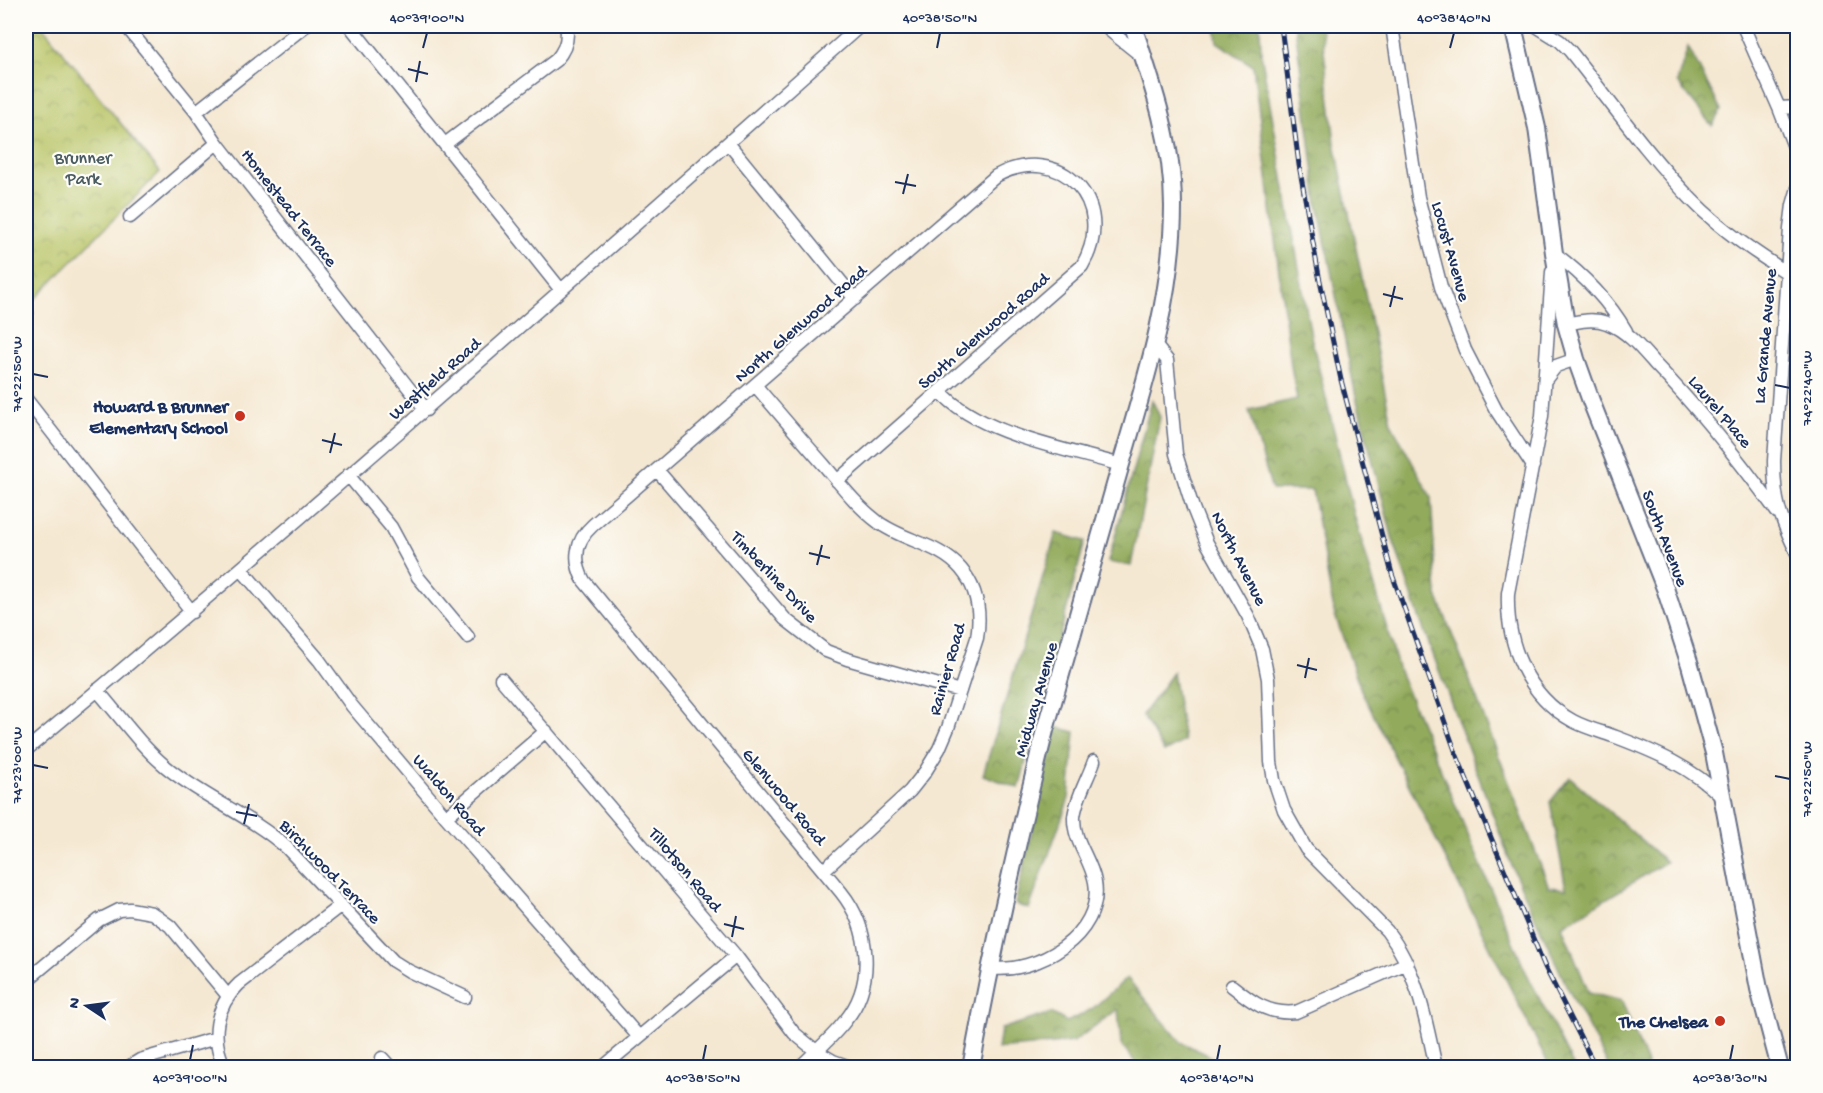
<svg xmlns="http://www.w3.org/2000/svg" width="1823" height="1093" viewBox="0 0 1823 1093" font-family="'Gochi Hand',sans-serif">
<defs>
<pattern id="forest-crowns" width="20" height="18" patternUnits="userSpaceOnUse" patternTransform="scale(1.5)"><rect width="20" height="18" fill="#92aa5c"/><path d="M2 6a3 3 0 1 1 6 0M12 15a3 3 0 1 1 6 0" fill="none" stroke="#768b4f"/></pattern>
<pattern id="park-crowns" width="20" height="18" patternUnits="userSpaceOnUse" patternTransform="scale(1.5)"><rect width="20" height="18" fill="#b9c567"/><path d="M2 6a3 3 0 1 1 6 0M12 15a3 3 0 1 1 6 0" fill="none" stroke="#96a058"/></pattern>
</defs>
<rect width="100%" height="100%" fill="#fdfcf7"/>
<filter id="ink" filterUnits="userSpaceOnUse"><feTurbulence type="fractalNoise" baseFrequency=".0167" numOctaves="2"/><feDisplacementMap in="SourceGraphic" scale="12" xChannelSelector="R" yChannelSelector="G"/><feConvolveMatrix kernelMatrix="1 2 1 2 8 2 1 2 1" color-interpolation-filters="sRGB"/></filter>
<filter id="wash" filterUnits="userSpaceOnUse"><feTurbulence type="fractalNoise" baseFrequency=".008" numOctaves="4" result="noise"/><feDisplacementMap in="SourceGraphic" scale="24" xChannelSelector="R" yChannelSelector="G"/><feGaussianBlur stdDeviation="1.35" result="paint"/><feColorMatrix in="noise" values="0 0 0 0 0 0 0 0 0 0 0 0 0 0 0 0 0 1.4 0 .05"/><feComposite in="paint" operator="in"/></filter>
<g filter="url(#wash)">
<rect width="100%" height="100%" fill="#f5e8d2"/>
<path fill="url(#forest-crowns)" stroke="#566c5d" stroke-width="1.5" d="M 1215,26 L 1260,26 L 1261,53 L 1311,336 L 1354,514 L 1399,671 L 1524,968 L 1574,1067 L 1550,1067 L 1361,690 L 1334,612 L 1312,490 L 1272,490 L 1249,410 L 1297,399 L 1291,366 L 1253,66 L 1217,42 Z
M 1295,26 L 1321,26 L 1335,143 L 1391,423 L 1431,497 L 1437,595 L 1549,887 L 1566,889 L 1550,802 L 1570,777 L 1666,862 L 1562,926 L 1589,993 L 1622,1001 L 1648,1067 L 1609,1067 L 1567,987 L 1513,869 L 1419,617 L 1393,540 L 1356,397 L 1318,205 Z
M 1688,47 L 1721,110 L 1712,126 L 1677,82 Z
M 1152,400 L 1160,417 L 1131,566 L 1108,562 Z
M 1056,533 L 1085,541 L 1019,788 L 983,775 Z
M 1173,673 L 1184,741 L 1164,752 L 1142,715 Z
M 1056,727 L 1075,732 L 1069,798 L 1029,909 L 1015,904 Z
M 1127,978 L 1181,1042 L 1210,1056 L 1224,1067 L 1139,1067 L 1121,1044 L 1118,1009 L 1073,1042 L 998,1049 L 1001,1029 L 1051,1013 L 1067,1022 L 1092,1009 Z"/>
<path fill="url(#park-crowns)" stroke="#6a7a62" stroke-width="1.5" d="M 26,26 L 42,26 L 160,172 L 31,303 L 26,295 Z"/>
</g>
<g filter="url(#ink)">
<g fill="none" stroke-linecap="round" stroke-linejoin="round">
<defs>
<path id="minor" d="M 126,26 L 196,112 L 217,143 L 426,410
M 350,26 L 561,290
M 1104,26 L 1144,58
M 1392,26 L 1418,197 L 1441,287 L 1465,350 L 1496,410 L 1533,466
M 1536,26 L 1560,41 L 1570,51 C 1610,101 1647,154 1692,200 C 1723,232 1761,256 1798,280
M 1743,26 L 1779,108 L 1798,157
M 1779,108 L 1798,107
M 196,112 L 305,26
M 728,143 L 855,299
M 445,144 L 556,60 C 565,50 569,39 566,26
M 1798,188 L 1793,205 L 1790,229 L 1774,461 C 1774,502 1780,518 1798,555
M 130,217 L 217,143
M 1554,253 C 1582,274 1608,300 1626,331
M 1552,272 L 1542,416 L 1508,593 C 1506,644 1527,696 1573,721 C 1586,728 1602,732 1616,737 C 1656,752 1691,767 1722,797
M 26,314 L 27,313
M 1566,324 C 1580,321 1593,318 1607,323 C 1627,331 1641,348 1655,364 C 1700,410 1739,460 1777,512
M 1155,345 L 1167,360 L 1176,454 L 1193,508 L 1207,543 L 1248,616 L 1262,649 L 1268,679 L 1271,762 L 1274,780 L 1284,810 L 1306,849 L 1387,931 C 1417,970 1426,1020 1436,1068
M 1546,379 L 1556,366 L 1576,359
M 755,385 C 778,412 801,439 824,465 C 841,485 857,506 878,522 C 903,541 940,544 961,569 C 978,589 981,613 977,638 L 948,728 L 939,749 L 925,772 L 910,791 L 824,870
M 940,391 C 978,434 1066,449 1121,465
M 26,399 L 192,612
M 657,470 L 785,619 L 826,651 L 847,659 L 960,691
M 348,475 L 391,527 L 418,577 L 468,637
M 241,569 L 319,660 L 352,706 L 446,817 L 639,1037
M 501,679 L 736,956 L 794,1033 L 816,1051 L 833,1061 L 853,1068
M 97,690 C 119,715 139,744 165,766 C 202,797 250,815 287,848 L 393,961 L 409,971 L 465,997
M 26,750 C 309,515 584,270 860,26
M 446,817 L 546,731
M 990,968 C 1036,975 1104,935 1095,882 C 1091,859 1073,841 1074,817 C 1076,798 1088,779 1094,761
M 26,981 L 99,920 L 119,910 L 130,909 L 152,913 L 170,926 L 228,996
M 1232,986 C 1252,1002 1268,1015 1296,1012 L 1407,963
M 382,1058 L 391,1068
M 127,1068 L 140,1060 L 216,1038
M 225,1068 C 210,1038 215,1007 239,984 L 341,905
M 602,1068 L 736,956
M 799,1068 C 814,1053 832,1038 845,1021 C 876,984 870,928 841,892 L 584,581 C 573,561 575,541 593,525 L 996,176 C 1060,141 1119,203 1082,266 L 837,481"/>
<path id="major" d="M 1513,26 L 1537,128 L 1554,253 L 1566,324 L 1576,359 L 1591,401 L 1665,588 L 1690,665 L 1714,753 L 1759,989 L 1780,1068
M 971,1068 C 992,954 1017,842 1045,730 C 1071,642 1096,553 1121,464 C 1146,379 1173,295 1173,206 C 1173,143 1153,85 1133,26"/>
</defs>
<use href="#minor" stroke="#677087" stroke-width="15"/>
<use href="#major" stroke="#677087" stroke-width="20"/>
<use href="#minor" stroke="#fff" stroke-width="12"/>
<use href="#major" stroke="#fff" stroke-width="16"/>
<defs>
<path id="rail" d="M 1281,26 L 1299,165 L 1319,276 L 1341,380 L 1392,574 L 1457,756 L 1545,967 L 1596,1068"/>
</defs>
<use href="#rail" stroke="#1b2f5e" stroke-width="5"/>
<use href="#rail" stroke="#fdfcf7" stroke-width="3" stroke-dasharray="9" stroke-linecap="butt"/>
</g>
</g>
<path fill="none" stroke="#1b2f5e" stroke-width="2" d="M 423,48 L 427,33M 937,48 L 940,33M 1450,48 L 1454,33M 408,69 L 428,74M 416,82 L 420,61M 895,182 L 916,186M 903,194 L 908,174M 1383,294 L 1403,299M 1390,307 L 1395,286M 33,374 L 48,377M 1775,385 L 1790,388M 322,440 L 342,445M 330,453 L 335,433M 809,553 L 830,558M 817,565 L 822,545M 1297,665 L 1317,670M 1305,678 L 1309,658M 33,765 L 48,768M 1775,776 L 1790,779M 236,812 L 257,816M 244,824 L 249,804M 724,924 L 744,929M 732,937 L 736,916M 190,1060 L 193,1045M 703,1060 L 706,1045M 1217,1060 L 1220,1045M 1730,1060 L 1733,1045"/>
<g fill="#c8321e" stroke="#fdfcf7" stroke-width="2">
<circle cx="240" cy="416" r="6"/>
<circle cx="1720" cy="1021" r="6"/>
</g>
<g text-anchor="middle" stroke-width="4.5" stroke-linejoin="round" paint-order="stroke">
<g font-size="18" fill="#4a5c61" stroke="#fdfcf7">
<text x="83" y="163">Brunner<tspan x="83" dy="21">Park</tspan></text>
</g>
<g font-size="18" fill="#1b2f5e" stroke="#fdfcf7">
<text transform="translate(290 207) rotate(52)" y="6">Homestead Terrace</text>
<text transform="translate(1452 251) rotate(74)" y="6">Locust Avenue</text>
<text transform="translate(800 323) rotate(-41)" y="6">North Glenwood Road</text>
<text transform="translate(983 330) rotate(-41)" y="6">South Glenwood Road</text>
<text transform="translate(1764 336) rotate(-85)" y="6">La Grande Avenue</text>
<text transform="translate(434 378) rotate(-41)" y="6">Westfield Road</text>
<text transform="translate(1721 411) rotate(50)" y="6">Laurel Place</text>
<text transform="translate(1666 538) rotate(69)" y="6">South Avenue</text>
<text transform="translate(1240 558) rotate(63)" y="6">North Avenue</text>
<text transform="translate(775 576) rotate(47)" y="6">Timberline Drive</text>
<text transform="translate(946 669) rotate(-74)" y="6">Rainier Road</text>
<text transform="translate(1035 699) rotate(-74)" y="6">Midway Avenue</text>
<text transform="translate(450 794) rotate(49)" y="6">Waldon Road</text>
<text transform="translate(785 796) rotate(50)" y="6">Glenwood Road</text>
<text transform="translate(686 869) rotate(50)" y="6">Tillotson Road</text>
<text transform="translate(331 871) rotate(46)" y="6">Birchwood Terrace</text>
</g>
<g font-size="18" font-weight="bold" fill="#1b2f5e" stroke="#fdfcf7" text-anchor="end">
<text x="228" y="412">Howard B Brunner<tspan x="228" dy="21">Elementary School</tspan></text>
<text x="1708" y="1027">The Chelsea</text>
</g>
</g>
<rect width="1823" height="1093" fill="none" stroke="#fdfcf7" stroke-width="66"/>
<g transform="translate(87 1006) rotate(283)" stroke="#fdfcf7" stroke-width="4.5" paint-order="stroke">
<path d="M0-4.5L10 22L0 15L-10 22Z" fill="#1b2f5e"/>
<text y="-9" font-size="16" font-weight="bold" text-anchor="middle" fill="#1b2f5e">N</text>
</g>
<rect x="33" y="33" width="1757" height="1027" fill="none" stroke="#1b2f5e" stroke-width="2"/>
<g font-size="15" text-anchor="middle" fill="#1b2f5e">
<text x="427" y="22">40°39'00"N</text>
<text x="940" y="22">40°38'50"N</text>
<text x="1454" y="22">40°38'40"N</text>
<text transform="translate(16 374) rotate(-90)" y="5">74°22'50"W</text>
<text transform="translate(1806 388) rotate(-90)" y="5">74°22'40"W</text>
<text transform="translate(16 765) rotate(-90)" y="5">74°23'00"W</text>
<text transform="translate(1806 779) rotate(-90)" y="5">74°22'50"W</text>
<text x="190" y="1082">40°39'00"N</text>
<text x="703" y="1082">40°38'50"N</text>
<text x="1217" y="1082">40°38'40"N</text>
<text x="1730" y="1082">40°38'30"N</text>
</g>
</svg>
